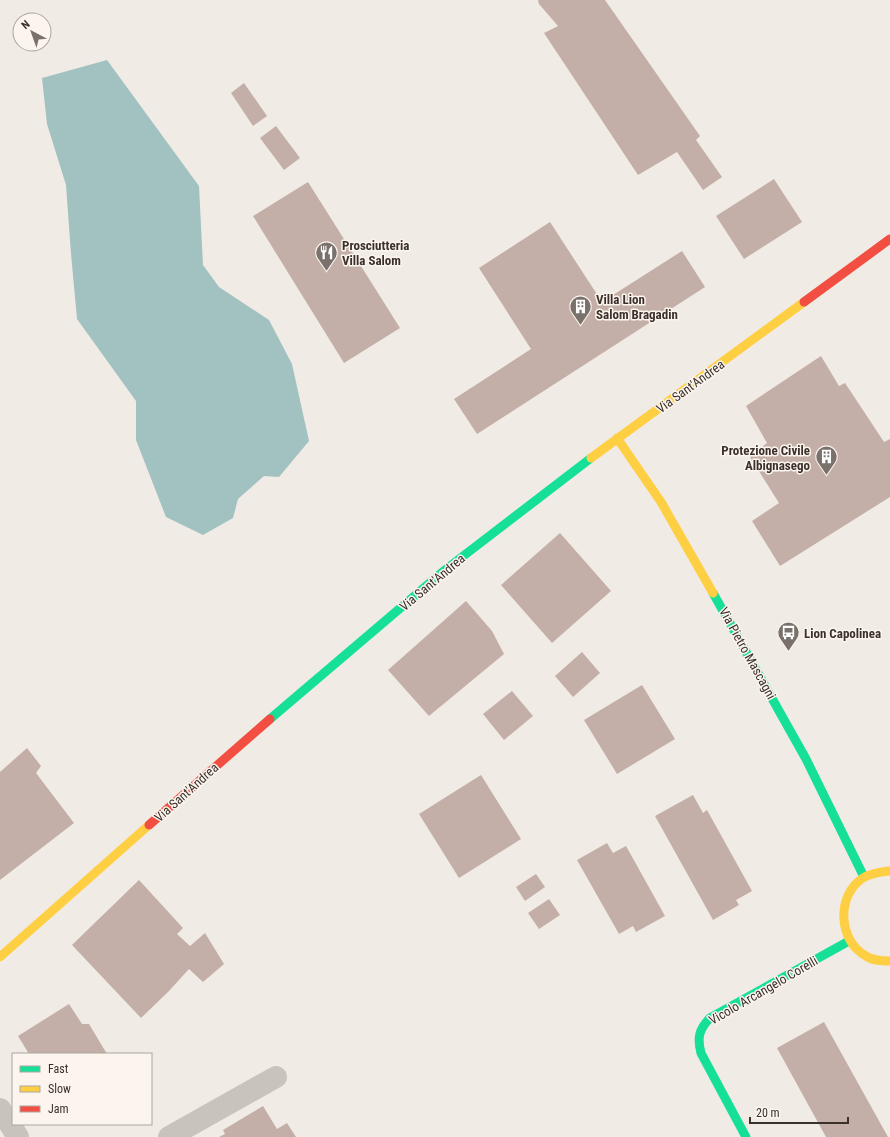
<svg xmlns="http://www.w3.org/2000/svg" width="890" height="1137" viewBox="0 0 890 1137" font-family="'Roboto Condensed',sans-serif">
<rect width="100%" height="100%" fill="#f0ebe5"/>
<path fill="#a1c2c1" d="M 107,60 L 199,186 L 203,265 L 219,287 L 269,320 L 292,364 L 309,441 L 279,477 L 264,476 L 238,499 L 233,518 L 203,535 L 166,517 L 136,440 L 136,401 L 77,319 L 71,254 L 66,185 L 47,124 L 42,78 Z"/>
<path fill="#c3afa7" d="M 538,0 L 605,0 L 700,136 L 696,140 L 722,177 L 703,190 L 677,152 L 638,175 L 544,33 L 558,26 L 539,4 Z
M 244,83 L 267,116 L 253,126 L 231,93 Z
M 276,126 L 300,158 L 284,170 L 260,138 Z
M 774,179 L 802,222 L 744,259 L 716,216 Z
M 308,182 L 400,328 L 344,363 L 253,216 Z
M 550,222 L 602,302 L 682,251 L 705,287 L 477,434 L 454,399 L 531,349 L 479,268 Z
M 821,356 L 839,386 L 845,383 L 884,442 L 890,439 L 890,497 L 780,566 L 752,521 L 779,503 L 750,457 L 767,443 L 746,406 Z
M 560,533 L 611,591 L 552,643 L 501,585 Z
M 466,601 L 492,631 L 504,654 L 429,716 L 388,670 Z
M 582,652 L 600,673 L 573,697 L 555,676 Z
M 642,685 L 675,739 L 617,774 L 584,720 Z
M 512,691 L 533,716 L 504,740 L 483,714 Z
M 27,748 L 41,766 L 36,773 L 74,823 L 0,880 L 0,772 Z
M 481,775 L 521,839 L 459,878 L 419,814 Z
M 693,795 L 703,813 L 707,810 L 752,891 L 736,900 L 739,905 L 713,920 L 655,816 Z
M 607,843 L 613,853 L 626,846 L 665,916 L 636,932 L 633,926 L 619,934 L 577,860 Z
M 536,874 L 545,887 L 525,901 L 516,887 Z
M 139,880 L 183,928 L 177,934 L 190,946 L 205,933 L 224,964 L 203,982 L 189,969 L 168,992 L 141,1018 L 72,945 Z
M 549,899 L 560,915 L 539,929 L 528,913 Z
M 69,1004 L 82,1024 L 89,1024 L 107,1054 L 29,1054 L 18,1036 Z
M 824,1022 L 888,1137 L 826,1137 L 777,1048 Z
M 263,1106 L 277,1129 L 287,1123 L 296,1137 L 219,1137 L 225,1134 L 223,1130 Z"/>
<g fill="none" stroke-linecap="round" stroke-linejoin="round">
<path stroke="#c9c3be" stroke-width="22" d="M 0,1109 L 18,1137
M 169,1137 L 276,1077"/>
<path stroke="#16e098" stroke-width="9" d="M 713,593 L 806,759 L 864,877
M 270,719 L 445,570 L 591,458
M 746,1137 L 701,1053 C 697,1038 699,1029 710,1018 L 849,941"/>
<path stroke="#ffcf43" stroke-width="9" d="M 617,438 L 661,502 L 713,593
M 591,458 L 804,302
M 890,871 C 881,872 871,873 863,878 C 836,895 838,941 866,956 C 873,961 882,961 890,961
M 0,957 L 149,825"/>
<path stroke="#f24e42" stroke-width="9" d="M 804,302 L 890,239
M 149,825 L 270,719"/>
</g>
<defs>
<symbol id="restaurant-pin" viewBox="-11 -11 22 30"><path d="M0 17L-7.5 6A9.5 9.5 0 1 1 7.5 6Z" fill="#7a716c" stroke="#fbf5ee"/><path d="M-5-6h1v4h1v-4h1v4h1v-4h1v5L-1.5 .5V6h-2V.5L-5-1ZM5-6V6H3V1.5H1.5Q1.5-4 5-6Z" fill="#fff"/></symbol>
<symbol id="building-pin" viewBox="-11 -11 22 30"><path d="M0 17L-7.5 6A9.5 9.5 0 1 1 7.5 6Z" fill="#7a716c" stroke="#fbf5ee"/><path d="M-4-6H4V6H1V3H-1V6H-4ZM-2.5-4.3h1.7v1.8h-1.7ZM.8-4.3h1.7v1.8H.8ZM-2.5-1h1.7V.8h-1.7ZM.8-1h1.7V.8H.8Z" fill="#fff"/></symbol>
<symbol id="bus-pin" viewBox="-11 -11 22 30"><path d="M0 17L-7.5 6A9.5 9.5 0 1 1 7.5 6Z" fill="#7a716c" stroke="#fbf5ee"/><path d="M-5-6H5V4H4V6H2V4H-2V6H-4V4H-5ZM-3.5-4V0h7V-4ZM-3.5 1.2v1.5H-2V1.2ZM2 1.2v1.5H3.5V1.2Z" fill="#fff"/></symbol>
</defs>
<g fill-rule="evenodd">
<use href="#restaurant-pin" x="314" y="240" width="25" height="34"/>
<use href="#building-pin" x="568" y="294" width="25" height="34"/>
<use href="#building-pin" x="814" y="444" width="25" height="34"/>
<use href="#bus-pin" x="776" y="620" width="25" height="34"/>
</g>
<g text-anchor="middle" stroke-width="3" stroke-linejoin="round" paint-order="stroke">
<g font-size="13" font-weight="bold" fill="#3b302b" stroke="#fbf5ee" text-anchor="start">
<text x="342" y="250">Prosciutteria<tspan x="342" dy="15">Villa Salom</tspan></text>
<text x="596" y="304">Villa Lion<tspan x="596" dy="15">Salom Bragadin</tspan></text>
<text x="810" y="455" text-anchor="end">Protezione Civile<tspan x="810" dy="15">Albignasego</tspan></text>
<text x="804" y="638">Lion Capolinea</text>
</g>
<g font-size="13" fill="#3b302b" stroke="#fbf5ee">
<text transform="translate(690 386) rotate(-36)" y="5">Via Sant'Andrea</text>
<text transform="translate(432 582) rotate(-40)" y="5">Via Sant'Andrea</text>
<text transform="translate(748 653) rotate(61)" y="5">Via Pietro Mascagni</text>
<text transform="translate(186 792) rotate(-42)" y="5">Via Sant'Andrea</text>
<text transform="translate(763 990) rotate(-30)" y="5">Vicolo Arcangelo Corelli</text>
</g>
</g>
<rect x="12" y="1053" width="140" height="72" fill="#fbf5ee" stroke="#aea6a0"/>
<rect x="20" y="1066" width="20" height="6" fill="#16e098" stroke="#aea6a0"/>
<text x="48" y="1073" font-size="12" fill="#3b302b">Fast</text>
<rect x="20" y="1086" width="20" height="6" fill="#ffcf43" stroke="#aea6a0"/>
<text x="48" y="1093" font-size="12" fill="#3b302b">Slow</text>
<rect x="20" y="1106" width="20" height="6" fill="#f24e42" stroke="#aea6a0"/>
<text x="48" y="1113" font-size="12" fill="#3b302b">Jam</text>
<g transform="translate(32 32) rotate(319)"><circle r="19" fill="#fbf5ee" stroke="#aea6a0"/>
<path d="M0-3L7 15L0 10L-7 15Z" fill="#7a716c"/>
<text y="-6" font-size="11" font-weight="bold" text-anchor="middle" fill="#3b302b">N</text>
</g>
<path d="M750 1117v6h98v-6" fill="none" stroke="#3b302b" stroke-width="2"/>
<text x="756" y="1117" font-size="12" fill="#3b302b" stroke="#fbf5ee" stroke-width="3" paint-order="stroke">20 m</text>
</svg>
